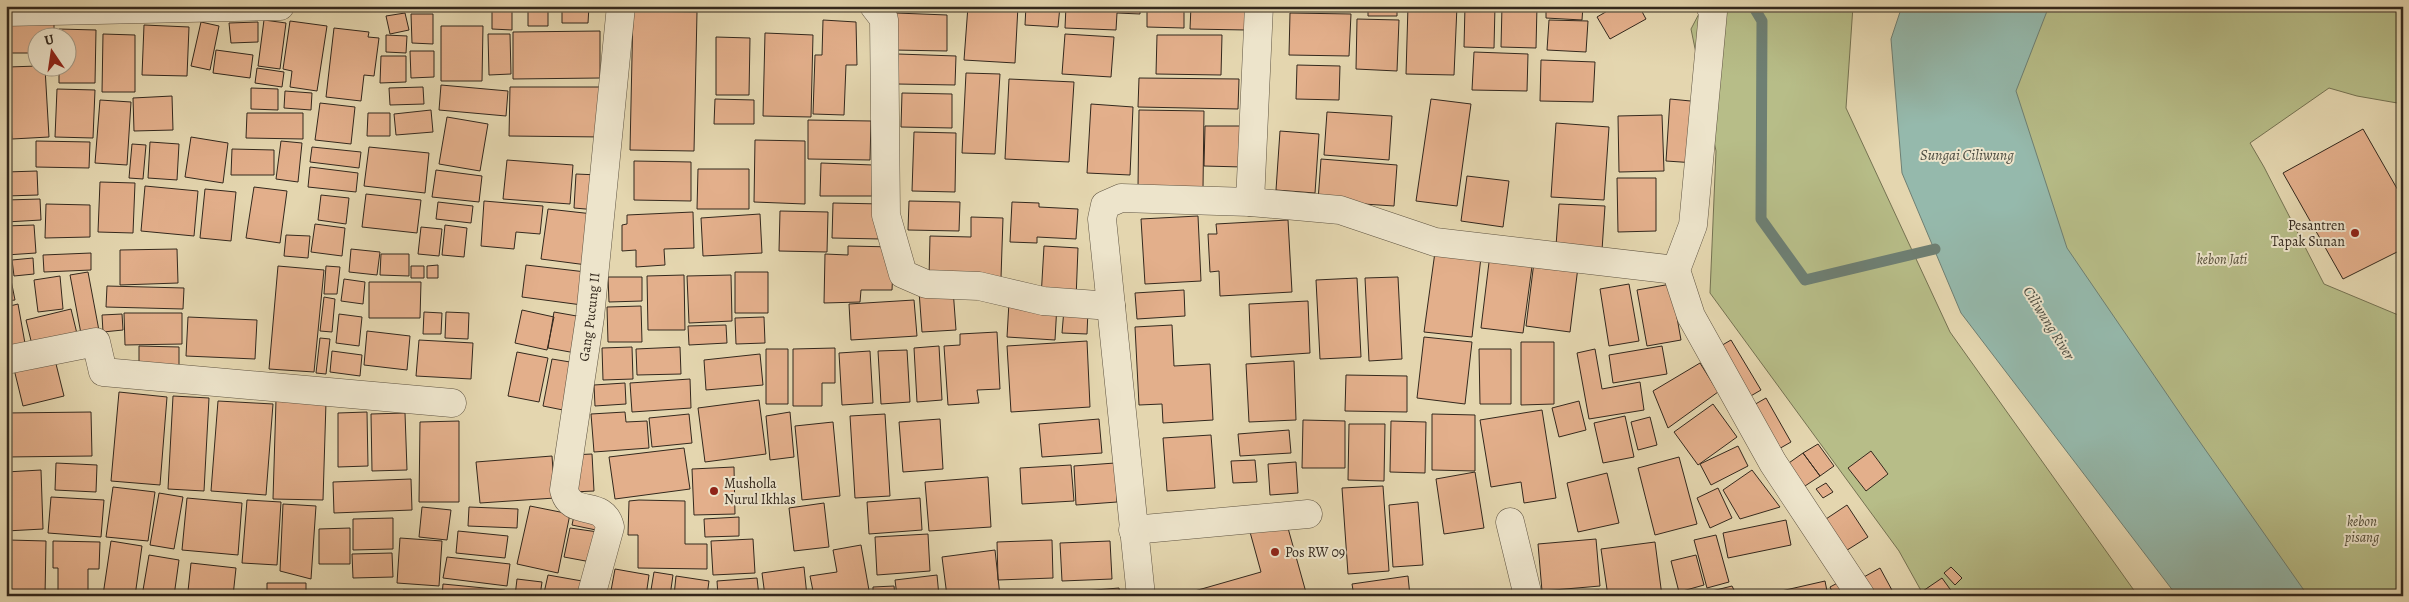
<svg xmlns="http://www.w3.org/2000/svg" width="2409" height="602" viewBox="0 0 2409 602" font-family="Alegreya,serif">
<rect width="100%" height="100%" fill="#e4d6af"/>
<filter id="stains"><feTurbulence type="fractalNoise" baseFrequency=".004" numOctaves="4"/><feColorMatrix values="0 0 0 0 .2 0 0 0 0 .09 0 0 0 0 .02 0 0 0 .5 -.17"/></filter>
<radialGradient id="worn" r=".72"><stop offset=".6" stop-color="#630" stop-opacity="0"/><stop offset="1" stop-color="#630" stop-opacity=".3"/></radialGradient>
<path fill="#b7bd88" stroke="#757252" d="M 1703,6 L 1853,6 L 1846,108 L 1950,332 L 2138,596 L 1924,596 L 1899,551 L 1710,293 L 1716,151 L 1691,29 Z
M 2010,6 L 2403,6 L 2403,104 L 2357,96 L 2329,88 L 2250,143 L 2264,167 L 2324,284 L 2403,317 L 2403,596 L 2304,596 L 2043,249 L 1996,28 Z"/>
<path fill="#95b9ac" stroke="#6e7f73" d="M 1902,6 L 2049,6 L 2016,91 L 2067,248 L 2188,425 L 2308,596 L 2177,596 L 1961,313 L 1902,173 L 1891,39 Z"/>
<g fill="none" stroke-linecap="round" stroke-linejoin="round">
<path stroke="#6e7f73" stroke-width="11" d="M 1753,6 L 1762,21 L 1761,219 L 1805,280 L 1935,249"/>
</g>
<path fill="#e3af8b" stroke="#33281d" d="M 492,6 L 512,6 L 512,30 L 492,29 Z
M 528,6 L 548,6 L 548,26 L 528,26 Z
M 562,6 L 589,6 L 588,23 L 562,23 Z
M 968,6 L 1018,6 L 1015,63 L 964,60 Z
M 1026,6 L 1060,6 L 1058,27 L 1025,25 Z
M 1066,6 L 1140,6 L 1140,14 L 1117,13 L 1116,30 L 1065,28 Z
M 1147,6 L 1184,6 L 1184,28 L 1147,27 Z
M 1191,6 L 1246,6 L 1246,30 L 1190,29 Z
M 1281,6 L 1353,6 L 1353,11 L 1281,9 Z
M 1368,6 L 1397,6 L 1397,16 L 1368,16 Z
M 1408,6 L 1457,6 L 1454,75 L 1406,74 Z
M 1465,6 L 1495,6 L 1494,48 L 1464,47 Z
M 1502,6 L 1537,6 L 1536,48 L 1501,47 Z
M 1546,6 L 1583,6 L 1582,20 L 1546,18 Z
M 1616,6 L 1639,6 L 1646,19 L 1610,39 L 1597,17 Z
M 633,11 L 697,12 L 694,151 L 630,150 Z
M 405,13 L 409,30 L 390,34 L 386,16 Z
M 896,13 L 947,15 L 947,51 L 894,50 Z
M 1290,13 L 1351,14 L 1349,56 L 1289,55 Z
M 411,14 L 433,14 L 433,44 L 412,43 Z
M 6,17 L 54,17 L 54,38 L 38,38 L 38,53 L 6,53 Z
M 1357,19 L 1399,20 L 1397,71 L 1356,69 Z
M 264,20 L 286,23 L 280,69 L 258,66 Z
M 823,20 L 856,22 L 857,65 L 846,65 L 844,115 L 813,114 L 815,55 L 822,55 Z
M 1549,20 L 1588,21 L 1586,52 L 1547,50 Z
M 290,21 L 327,26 L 317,91 L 290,87 L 292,71 L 283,69 Z
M 201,22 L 219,26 L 210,70 L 191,66 Z
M 258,22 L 258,42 L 231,43 L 229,23 Z
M 144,25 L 189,27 L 187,76 L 142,75 Z
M 441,26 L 483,26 L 482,81 L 441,81 Z
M 334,28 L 369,32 L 368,37 L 379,38 L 374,76 L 364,75 L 361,101 L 326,97 Z
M 59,29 L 96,30 L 95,83 L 59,83 L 59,68 L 68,68 L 68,38 L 59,38 Z
M 600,31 L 600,78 L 513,79 L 513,32 Z
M 765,33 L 813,35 L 811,117 L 763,116 Z
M 103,34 L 135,35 L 135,92 L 102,92 Z
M 488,34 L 510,34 L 511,74 L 489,75 Z
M 1065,34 L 1114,37 L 1111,77 L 1062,74 Z
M 386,35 L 407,36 L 406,53 L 386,52 Z
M 1157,35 L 1222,35 L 1221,75 L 1156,74 Z
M 716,37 L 750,38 L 749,95 L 716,95 Z
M 216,50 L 253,55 L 250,78 L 213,73 Z
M 410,51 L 434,51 L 434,77 L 411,78 Z
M 1474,52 L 1528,54 L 1527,91 L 1472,90 Z
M 898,54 L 956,56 L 955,85 L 897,84 Z
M 381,56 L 406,56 L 406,82 L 380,83 Z
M 1541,60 L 1595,62 L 1593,102 L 1540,101 Z
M 1297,65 L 1340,66 L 1339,100 L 1296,99 Z
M 38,66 L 38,68 L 45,68 L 49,137 L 12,139 L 8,67 Z
M 257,68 L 284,72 L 282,87 L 255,83 Z
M 966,73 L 1000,74 L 995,154 L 962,153 Z
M 1139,78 L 1239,79 L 1238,109 L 1138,107 Z
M 1009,79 L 1074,82 L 1069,162 L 1005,159 Z
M 441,85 L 508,91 L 506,116 L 439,110 Z
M 423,87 L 424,104 L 390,105 L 389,88 Z
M 510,87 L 604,87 L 604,137 L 509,136 Z
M 251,88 L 278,89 L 278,110 L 251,109 Z
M 57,89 L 95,90 L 93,138 L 55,137 Z
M 285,91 L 312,93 L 311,110 L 284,108 Z
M 902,93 L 952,94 L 952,128 L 901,127 Z
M 172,96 L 173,130 L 134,131 L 133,98 Z
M 715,99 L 754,100 L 754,124 L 714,124 Z
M 1431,99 L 1471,104 L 1457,206 L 1416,201 Z
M 1670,99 L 1701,102 L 1696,163 L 1666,161 Z
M 100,100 L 131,102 L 127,165 L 95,163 Z
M 320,103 L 355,107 L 351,144 L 315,140 Z
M 1091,104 L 1133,107 L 1130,175 L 1087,173 Z
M 431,110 L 433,132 L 396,135 L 394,114 Z
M 1139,110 L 1204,111 L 1203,188 L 1138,187 Z
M 1327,112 L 1392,116 L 1389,160 L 1324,155 Z
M 247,113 L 303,113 L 303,139 L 246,138 Z
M 368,113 L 390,113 L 390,136 L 367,136 Z
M 1662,115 L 1664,171 L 1619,172 L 1618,116 Z
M 447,117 L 488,124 L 480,171 L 439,164 Z
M 808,120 L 871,121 L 870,160 L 808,159 Z
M 1556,123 L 1609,127 L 1604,200 L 1551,197 Z
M 1205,126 L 1243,126 L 1243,167 L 1204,166 Z
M 2363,129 L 2403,199 L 2403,249 L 2343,279 L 2283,173 Z
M 1280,131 L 1319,134 L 1315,193 L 1276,190 Z
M 914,132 L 956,133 L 955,192 L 912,191 Z
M 191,137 L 228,143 L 223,183 L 185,177 Z
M 755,140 L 805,141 L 805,204 L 754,202 Z
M 36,141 L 90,142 L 89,168 L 36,167 Z
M 281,141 L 302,143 L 298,182 L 276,179 Z
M 150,142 L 179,144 L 177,180 L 148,178 Z
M 132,144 L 146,145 L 143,179 L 129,178 Z
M 312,147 L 361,152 L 359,168 L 310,162 Z
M 369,147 L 429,153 L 425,193 L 364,186 Z
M 232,149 L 274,150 L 274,175 L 231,175 Z
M 1321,159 L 1397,165 L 1394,206 L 1318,201 Z
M 507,160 L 573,165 L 570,204 L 503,199 Z
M 634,161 L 691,162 L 691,201 L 634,200 Z
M 821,163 L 873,165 L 872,196 L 820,196 Z
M 310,167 L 358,173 L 356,192 L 308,187 Z
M 698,169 L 749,169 L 749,209 L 697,209 Z
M 436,170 L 482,176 L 479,202 L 432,197 Z
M 37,171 L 38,195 L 6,196 L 6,172 Z
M 576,174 L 599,175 L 597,210 L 574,208 Z
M 1467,176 L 1509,181 L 1503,227 L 1461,221 Z
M 1617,178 L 1656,178 L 1656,231 L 1618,232 Z
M 100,182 L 135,183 L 133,233 L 98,232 Z
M 145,186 L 198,191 L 194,236 L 141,231 Z
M 254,187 L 287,191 L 280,243 L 246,238 Z
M 205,189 L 236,192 L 231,241 L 200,238 Z
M 366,194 L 421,200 L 417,233 L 362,227 Z
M 321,195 L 349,198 L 346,224 L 318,220 Z
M 40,199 L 41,220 L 6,222 L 6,200 Z
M 484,201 L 543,206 L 540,234 L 516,232 L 514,249 L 481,246 Z
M 909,201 L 960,202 L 959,231 L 908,230 Z
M 438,202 L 473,206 L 471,223 L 436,219 Z
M 1012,202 L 1039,203 L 1039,207 L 1078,209 L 1076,239 L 1037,237 L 1037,243 L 1010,242 Z
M 833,203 L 882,204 L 881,239 L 832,238 Z
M 46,204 L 90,205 L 90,237 L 45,238 Z
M 1559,204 L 1605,206 L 1602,250 L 1556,246 Z
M 548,209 L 593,214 L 587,265 L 541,259 Z
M 780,211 L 828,212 L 827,252 L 779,251 Z
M 693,212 L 694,248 L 664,249 L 665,265 L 636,267 L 636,250 L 622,251 L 622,225 L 627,224 L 627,215 Z
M 760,214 L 762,253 L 703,256 L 701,218 Z
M 1198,216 L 1201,281 L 1145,284 L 1141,219 Z
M 971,217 L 1003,218 L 1001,278 L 929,278 L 930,236 L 971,237 Z
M 1288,220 L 1292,292 L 1220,296 L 1219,271 L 1210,272 L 1208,234 L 1217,234 L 1216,224 Z
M 315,224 L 345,228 L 342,256 L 311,252 Z
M 34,225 L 36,253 L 6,255 L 6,226 Z
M 445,225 L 467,228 L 464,257 L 442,255 Z
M 421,227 L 442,229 L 439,256 L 418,254 Z
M 286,235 L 310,236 L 308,258 L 284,256 Z
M 848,246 L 894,247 L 892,290 L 861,290 L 860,302 L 824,303 L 825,254 L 848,255 Z
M 1044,246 L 1078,248 L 1076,299 L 1041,298 Z
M 177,249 L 178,283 L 120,285 L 120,250 Z
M 351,249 L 380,252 L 377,275 L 349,272 Z
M 1435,252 L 1481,257 L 1472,337 L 1424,332 Z
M 91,253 L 91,270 L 44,272 L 43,255 Z
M 381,254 L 409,254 L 409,276 L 380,275 Z
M 1490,254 L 1533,259 L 1523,333 L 1481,328 Z
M 6,257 L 9,257 L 10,277 L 6,277 Z
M 33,258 L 34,274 L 14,276 L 12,260 Z
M 1534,262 L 1578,267 L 1570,332 L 1526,326 Z
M 438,265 L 438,278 L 427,278 L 427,266 Z
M 526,265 L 586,272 L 582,305 L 522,297 Z
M 278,266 L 324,270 L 314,372 L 269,369 Z
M 326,266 L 340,267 L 337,294 L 324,294 Z
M 411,266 L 424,266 L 424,278 L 411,278 Z
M 88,272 L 100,336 L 82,339 L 70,275 Z
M 735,272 L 768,272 L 768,313 L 735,313 Z
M 684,275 L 685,330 L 648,330 L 647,276 Z
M 731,275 L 732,321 L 689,323 L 687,276 Z
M 60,276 L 63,309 L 38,312 L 34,280 Z
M 608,277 L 642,277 L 642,301 L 609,302 Z
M 1398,277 L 1402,359 L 1369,361 L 1365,278 Z
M 1357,278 L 1361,357 L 1320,359 L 1316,280 Z
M 344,279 L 365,282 L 363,304 L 341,301 Z
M 11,280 L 15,300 L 6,301 L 6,281 Z
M 369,282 L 421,282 L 420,318 L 369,318 Z
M 1629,284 L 1639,341 L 1609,346 L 1600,289 Z
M 1671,284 L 1681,340 L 1647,346 L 1637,290 Z
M 107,286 L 184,288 L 183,309 L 106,307 Z
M 953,289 L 956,330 L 922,332 L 919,291 Z
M 1184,290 L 1185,316 L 1137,319 L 1135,293 Z
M 324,297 L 335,299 L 332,332 L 320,331 Z
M 914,300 L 917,336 L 851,340 L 849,304 Z
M 1308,301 L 1310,353 L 1251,357 L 1249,304 Z
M 1009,302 L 1057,304 L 1055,340 L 1007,337 Z
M 18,304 L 26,349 L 6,354 L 6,307 Z
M 641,306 L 642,342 L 608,342 L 607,307 Z
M 71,309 L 79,342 L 34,353 L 26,320 Z
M 1064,309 L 1088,310 L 1087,334 L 1062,333 Z
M 522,310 L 554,317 L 547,350 L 515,343 Z
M 424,312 L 442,313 L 441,334 L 423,334 Z
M 446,312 L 469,313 L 468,339 L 445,338 Z
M 554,312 L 588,318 L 581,354 L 548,348 Z
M 124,313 L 182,313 L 182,344 L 125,345 Z
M 122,314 L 123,330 L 103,332 L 102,315 Z
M 339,314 L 362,317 L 359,346 L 336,343 Z
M 188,317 L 257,320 L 255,359 L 186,356 Z
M 764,317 L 765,343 L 736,344 L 735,318 Z
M 726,325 L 727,343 L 689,345 L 688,326 Z
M 1172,325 L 1174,366 L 1210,364 L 1213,420 L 1163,423 L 1162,404 L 1139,405 L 1135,327 Z
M 367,331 L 410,336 L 407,370 L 364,365 Z
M 997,332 L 1000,389 L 977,390 L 979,403 L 948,405 L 944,346 L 960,345 L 960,334 Z
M 1424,337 L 1472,342 L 1465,404 L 1417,398 Z
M 320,338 L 330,339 L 326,374 L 316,373 Z
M 419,340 L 473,343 L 471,379 L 416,376 Z
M 1731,340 L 1761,390 L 1742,401 L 1712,351 Z
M 1087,341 L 1090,407 L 1011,412 L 1007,346 Z
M 1521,342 L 1554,342 L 1554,404 L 1521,405 Z
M 139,346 L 179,347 L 179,373 L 139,373 Z
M 939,346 L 942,400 L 917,402 L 914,348 Z
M 1662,346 L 1667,374 L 1613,383 L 1609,355 Z
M 632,347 L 633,379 L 603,380 L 602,348 Z
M 680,347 L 681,374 L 637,375 L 636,349 Z
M 835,348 L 835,383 L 822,383 L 822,406 L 793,406 L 793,349 Z
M 766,349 L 788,349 L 788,404 L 766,404 Z
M 1479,349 L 1511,349 L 1511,404 L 1480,404 Z
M 1595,349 L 1602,389 L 1640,382 L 1644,410 L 1589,419 L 1577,353 Z
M 907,350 L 910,402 L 881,404 L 878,351 Z
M 332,351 L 362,355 L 360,376 L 330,372 Z
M 870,351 L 873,403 L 842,405 L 839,353 Z
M 517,352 L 548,358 L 539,402 L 508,396 Z
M 760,354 L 763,385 L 706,390 L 704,360 Z
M 54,356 L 64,396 L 23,406 L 13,365 Z
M 552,359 L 576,363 L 568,411 L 543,406 Z
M 1294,361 L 1296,420 L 1249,422 L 1246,364 Z
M 1700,363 L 1718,392 L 1668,428 L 1653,391 Z
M 1346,375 L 1407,376 L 1407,412 L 1345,411 Z
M 690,379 L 691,408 L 632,412 L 630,383 Z
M 625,383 L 626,404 L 595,406 L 594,385 Z
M 119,392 L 167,397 L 160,485 L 111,481 Z
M 173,396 L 209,398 L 204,491 L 168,489 Z
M 1766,398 L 1791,442 L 1777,450 L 1752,406 Z
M 276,400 L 326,402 L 323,500 L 273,499 Z
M 759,400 L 766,454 L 705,462 L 698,408 Z
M 218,401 L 273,404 L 266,495 L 211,491 Z
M 1579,401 L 1586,430 L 1559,437 L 1552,408 Z
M 1713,404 L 1737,437 L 1698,465 L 1674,432 Z
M 1542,410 L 1556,498 L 1524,503 L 1521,482 L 1491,487 L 1480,420 Z
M 91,412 L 92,456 L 6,457 L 6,413 Z
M 367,412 L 368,466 L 338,467 L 338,413 Z
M 625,412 L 626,422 L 647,421 L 649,448 L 594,452 L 591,414 Z
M 790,412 L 794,457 L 770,460 L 766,416 Z
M 405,413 L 407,470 L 372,471 L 371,414 Z
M 689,414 L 692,443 L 652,447 L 649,418 Z
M 885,414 L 890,496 L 855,498 L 850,416 Z
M 1432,414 L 1475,415 L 1475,471 L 1432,470 Z
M 1625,416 L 1634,457 L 1603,463 L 1594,423 Z
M 1650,417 L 1657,445 L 1638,450 L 1631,422 Z
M 940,419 L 943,469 L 903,472 L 899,422 Z
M 1099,419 L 1102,453 L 1042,457 L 1039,424 Z
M 1303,420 L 1345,421 L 1345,468 L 1302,468 Z
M 459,421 L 459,502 L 419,502 L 420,422 Z
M 1391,421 L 1426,422 L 1425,473 L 1390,472 Z
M 833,422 L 840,496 L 802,500 L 795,426 Z
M 1349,424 L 1385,424 L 1384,481 L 1348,480 Z
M 1289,430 L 1291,453 L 1240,456 L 1238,434 Z
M 1211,435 L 1215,488 L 1167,491 L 1163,438 Z
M 1818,444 L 1834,466 L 1820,476 L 1803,453 Z
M 1738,446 L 1748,466 L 1711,485 L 1700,464 Z
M 684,448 L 690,489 L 615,499 L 609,457 Z
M 1871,451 L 1888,474 L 1866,491 L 1848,468 Z
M 1803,453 L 1820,476 L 1802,488 L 1786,465 Z
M 592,454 L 594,491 L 573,492 L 571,455 Z
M 552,456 L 555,498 L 480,503 L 476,462 Z
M 1679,457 L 1697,524 L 1655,535 L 1638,468 Z
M 1255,460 L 1257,482 L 1233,483 L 1231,461 Z
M 1296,462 L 1298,493 L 1270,495 L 1268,464 Z
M 56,463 L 97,465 L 96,492 L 55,490 Z
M 1115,463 L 1117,502 L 1076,505 L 1074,466 Z
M 1071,465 L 1074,501 L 1022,504 L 1020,468 Z
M 734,467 L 735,514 L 694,515 L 692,469 Z
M 41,470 L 43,529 L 6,531 L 6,472 Z
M 1752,470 L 1780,507 L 1740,519 L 1723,490 Z
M 1475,472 L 1484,528 L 1444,534 L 1436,479 Z
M 1607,473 L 1619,523 L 1578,532 L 1567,483 Z
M 988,477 L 991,527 L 929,531 L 925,482 Z
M 411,479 L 412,510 L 334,513 L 333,482 Z
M 1826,483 L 1833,492 L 1823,498 L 1816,489 Z
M 1383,486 L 1389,571 L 1348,574 L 1342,488 Z
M 113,487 L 155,492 L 148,541 L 106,537 Z
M 1718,488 L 1732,518 L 1710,528 L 1697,498 Z
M 159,493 L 183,497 L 174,549 L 150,545 Z
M 51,497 L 104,500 L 101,537 L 48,533 Z
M 187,498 L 242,503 L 238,555 L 182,550 Z
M 920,498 L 922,530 L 869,534 L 867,502 Z
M 247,500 L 281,502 L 277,565 L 242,563 Z
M 639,500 L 685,501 L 685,544 L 707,544 L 707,569 L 638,568 L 638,535 L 628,535 L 629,501 Z
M 1418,502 L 1423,565 L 1393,567 L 1389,505 Z
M 824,503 L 829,547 L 794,551 L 789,508 Z
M 283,504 L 316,506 L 311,579 L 280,571 Z
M 1847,505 L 1868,537 L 1844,552 L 1823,521 Z
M 530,506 L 570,514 L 558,573 L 517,564 Z
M 422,507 L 451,510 L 447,540 L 419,537 Z
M 469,507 L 518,509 L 517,528 L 468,526 Z
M 575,511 L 599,516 L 596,530 L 572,525 Z
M 739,517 L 739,536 L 705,537 L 704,519 Z
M 393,518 L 393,549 L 353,550 L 353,519 Z
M 1786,520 L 1791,545 L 1728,558 L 1723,533 Z
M 1286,521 L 1307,596 L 1177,596 L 1261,572 L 1250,532 Z
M 350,528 L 350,564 L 319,564 L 319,529 Z
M 570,528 L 598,532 L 591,562 L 564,557 Z
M 458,531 L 508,536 L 505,558 L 456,553 Z
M 928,534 L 930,571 L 877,575 L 875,537 Z
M 1716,535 L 1729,582 L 1707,588 L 1694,540 Z
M 400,538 L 442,541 L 439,586 L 397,583 Z
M 753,539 L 755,573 L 713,575 L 711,541 Z
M 1596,539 L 1600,586 L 1542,591 L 1538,544 Z
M 9,540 L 46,541 L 45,596 L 9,596 Z
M 1052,540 L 1053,578 L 998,580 L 997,542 Z
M 53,541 L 100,542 L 99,569 L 88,569 L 88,594 L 58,593 L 58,568 L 53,568 Z
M 111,541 L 142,546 L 135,596 L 103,595 Z
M 1110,541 L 1112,579 L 1062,581 L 1060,543 Z
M 1655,542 L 1662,596 L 1608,596 L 1601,549 Z
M 861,545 L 870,596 L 814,596 L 810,576 L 837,572 L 833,550 Z
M 995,550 L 1000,596 L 947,596 L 942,557 Z
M 392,553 L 393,577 L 353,578 L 352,554 Z
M 149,555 L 179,560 L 174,596 L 142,596 Z
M 1696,555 L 1704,585 L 1679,592 L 1671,561 Z
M 447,557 L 510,564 L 507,586 L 443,578 Z
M 191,563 L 236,568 L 233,596 L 188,591 Z
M 804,567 L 807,596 L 765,596 L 762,573 Z
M 1951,567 L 1962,578 L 1955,585 L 1944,573 Z
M 1880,568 L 1893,592 L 1886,596 L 1872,596 L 1862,578 Z
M 615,569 L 649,575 L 646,596 L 610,596 Z
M 654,572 L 673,575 L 670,596 L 650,596 Z
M 548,575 L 582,581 L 579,596 L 544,593 Z
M 937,575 L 939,596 L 897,596 L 895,580 Z
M 676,576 L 709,581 L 707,596 L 674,596 Z
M 1408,576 L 1410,596 L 1354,596 L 1352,584 Z
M 757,578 L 759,596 L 718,596 L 717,581 Z
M 1847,578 L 1856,596 L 1834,596 L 1830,587 Z
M 1942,578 L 1955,596 L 1922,596 L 1920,593 Z
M 517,579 L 542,582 L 540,596 L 515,596 Z
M 1825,581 L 1828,596 L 1769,596 L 1768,594 Z
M 267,583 L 306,583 L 306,596 L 267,596 Z
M 443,584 L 505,590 L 505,596 L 442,596 Z
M 894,586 L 895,596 L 873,596 L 873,587 Z
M 1732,586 L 1737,596 L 1709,596 L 1708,592 Z
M 1119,588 L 1120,596 L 1071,596 L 1071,592 Z
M 403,590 L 435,591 L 435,596 L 403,596 Z
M 1599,590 L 1600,596 L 1553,596 L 1553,594 Z"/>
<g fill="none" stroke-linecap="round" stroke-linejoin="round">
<defs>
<g id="minor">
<path d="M 874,6 L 884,19 L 886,215 L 903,274 L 926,284 L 979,286 L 1043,301 L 1111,306"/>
<path d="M 1710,6 L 1713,12 L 1693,225 L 1676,270 L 1691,316 L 1773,463 L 1861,596"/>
<path d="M 6,12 L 280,6"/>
<path d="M 1250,202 L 1340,210 L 1435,242 L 1676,270"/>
<path d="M 6,360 L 96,342 L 103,372 L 452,403"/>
<path d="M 1510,522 L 1528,596"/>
<path d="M 1133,530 L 1308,514"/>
<path id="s1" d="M 591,596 L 610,527 C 603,498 571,519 564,490 L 590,317 L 621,6"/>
<path d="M 1141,596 L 1102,219 L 1105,205 L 1121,198 L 1250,202 L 1259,6"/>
</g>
</defs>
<use href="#minor" stroke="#5f5442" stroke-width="29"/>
<use href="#minor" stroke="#ede4cb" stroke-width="28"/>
</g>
<g fill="#8f2418" stroke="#ede4cb" stroke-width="2">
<circle cx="2355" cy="233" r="5"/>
<circle cx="714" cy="491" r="5"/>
<circle cx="1275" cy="552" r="5"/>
</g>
<g text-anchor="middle" stroke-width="4" stroke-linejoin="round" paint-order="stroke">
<g font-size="14" fill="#33281d" stroke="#ede4cb" text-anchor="start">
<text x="2345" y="230" text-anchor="end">Pesantren<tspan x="2345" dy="16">Tapak Sunan</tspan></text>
<text x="724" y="488">Musholla<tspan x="724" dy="16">Nurul Ikhlas</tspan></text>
<text x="1285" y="557">Pos RW 09</text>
</g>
<g font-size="14" font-style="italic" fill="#544d38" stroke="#ede4cb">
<text x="2222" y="264">kebon Jati</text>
<text x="2362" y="526">kebon<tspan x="2362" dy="16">pisang</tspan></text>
</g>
<g font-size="14" fill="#33281d" stroke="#ede4cb">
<text dy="5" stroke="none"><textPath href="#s1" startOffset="310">Gang Pucung II</textPath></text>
</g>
<g font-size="15" font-style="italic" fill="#4c4c41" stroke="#ede4cb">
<text x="1967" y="160">Sungai Ciliwung</text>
<text transform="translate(2049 323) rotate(58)" y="5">Ciliwung River</text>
</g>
</g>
<rect width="2409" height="602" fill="none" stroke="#e4d6af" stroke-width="25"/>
<rect x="8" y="8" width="2394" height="587" fill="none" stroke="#33281d" stroke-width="2.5"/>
<rect x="12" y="12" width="2384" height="577" fill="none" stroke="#33281d"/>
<g transform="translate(52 52) rotate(347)"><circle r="24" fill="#ede4cb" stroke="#a39985"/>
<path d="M0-4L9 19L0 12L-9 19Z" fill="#8f2418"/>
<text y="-8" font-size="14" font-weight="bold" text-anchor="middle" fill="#33281d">U</text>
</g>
<rect width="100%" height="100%" filter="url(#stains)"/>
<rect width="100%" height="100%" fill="url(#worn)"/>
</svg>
